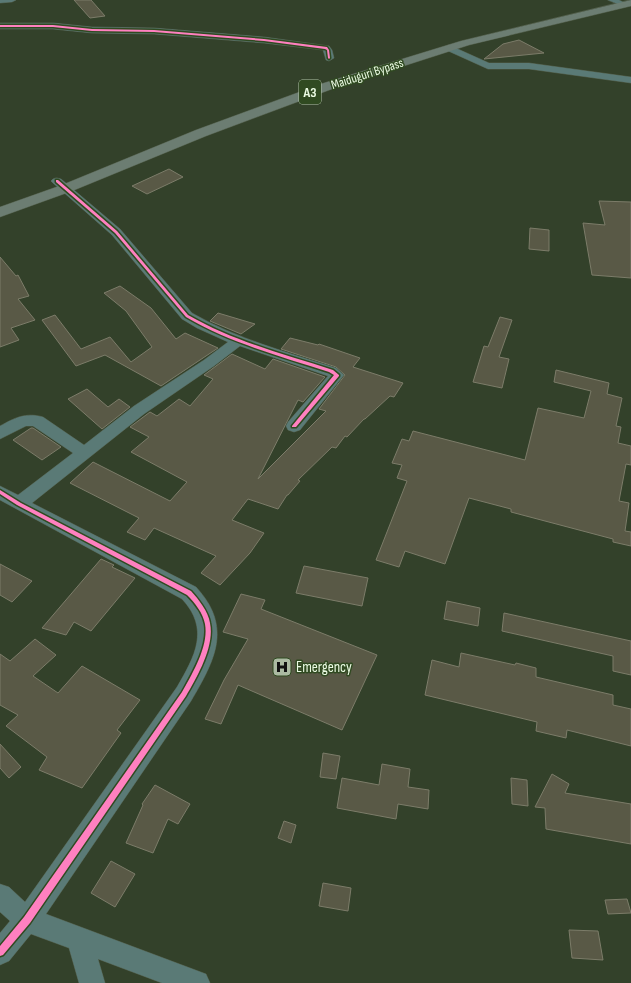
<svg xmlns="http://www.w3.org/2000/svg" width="631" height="983" viewBox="0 0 631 983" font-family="'Sofia Sans Condensed',sans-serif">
<rect width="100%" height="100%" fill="#33412a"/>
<path fill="#595946" stroke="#7c7c69" d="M 74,0 L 91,0 L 105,16 L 90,18 Z
M 519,40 L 544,53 L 484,59 L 503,44 Z
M 169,169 L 183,177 L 147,194 L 132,186 Z
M 599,201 L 631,202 L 631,278 L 592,275 L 583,223 L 605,225 Z
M 530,228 L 549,230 L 549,251 L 529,249 Z
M 0,257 L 16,276 L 18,275 L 29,296 L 18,299 L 35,320 L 11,328 L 19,340 L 0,347 Z
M 120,286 L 151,308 L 176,339 L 185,333 L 218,348 L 161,386 L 105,355 L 76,366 L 42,320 L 55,315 L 81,349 L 110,337 L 131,362 L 152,347 L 126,311 L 104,293 Z
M 218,313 L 255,324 L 241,334 L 210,321 Z
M 500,317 L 512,320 L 499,357 L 509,359 L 502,388 L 473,382 L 484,346 L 488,347 Z
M 290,338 L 318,345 L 319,344 L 360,358 L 353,367 L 403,383 L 394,397 L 390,396 L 365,419 L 364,419 L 347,437 L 345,436 L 336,448 L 332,447 L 298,480 L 300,481 L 288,495 L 287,495 L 278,509 L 248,499 L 232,520 L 264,533 L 250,553 L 220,585 L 201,573 L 216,556 L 154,528 L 145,540 L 127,532 L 139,518 L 70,483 L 93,462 L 170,501 L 187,482 L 131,452 L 149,437 L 130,427 L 150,412 L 157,416 L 179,399 L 190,406 L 213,379 L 204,375 L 232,354 L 265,369 L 273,359 L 325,377 L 303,402 L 298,400 L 258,479 L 326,411 L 319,409 L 345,375 L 336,367 L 281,349 Z
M 556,370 L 609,383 L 607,394 L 622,398 L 616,426 L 621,427 L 618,443 L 631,446 L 631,465 L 626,464 L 619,501 L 629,503 L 625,531 L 631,532 L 631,546 L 613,542 L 613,539 L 511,512 L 511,509 L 469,498 L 445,564 L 405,551 L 399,567 L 376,560 L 407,481 L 397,478 L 402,465 L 392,463 L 402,439 L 409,441 L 413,431 L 525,460 L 538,408 L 584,418 L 591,391 L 554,382 Z
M 87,389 L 108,407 L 119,399 L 130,407 L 102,429 L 68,399 Z
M 31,428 L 33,428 L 61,447 L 42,460 L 13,440 Z
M 101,559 L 114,565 L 112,567 L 135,578 L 91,631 L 74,622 L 66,635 L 42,628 Z
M 0,564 L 32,581 L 12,602 L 0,595 Z
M 304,566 L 368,578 L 362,606 L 296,593 Z
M 241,594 L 265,600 L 261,609 L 377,655 L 342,730 L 238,685 L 221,724 L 205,719 L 224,680 L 248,639 L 223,632 Z
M 447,601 L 480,608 L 478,626 L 444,619 Z
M 504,613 L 631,641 L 631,675 L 613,671 L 613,656 L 502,631 Z
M 35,639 L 56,655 L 33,676 L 58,693 L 82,666 L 140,700 L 117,730 L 121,733 L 82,788 L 39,770 L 47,757 L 6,726 L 18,715 L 0,705 L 0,654 L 10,661 Z
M 461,653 L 515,665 L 516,663 L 536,668 L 536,677 L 613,695 L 613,705 L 631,709 L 631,746 L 567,730 L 566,738 L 536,731 L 537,722 L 425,695 L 432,660 L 459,667 Z
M 0,744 L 21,767 L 9,778 L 0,768 Z
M 323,753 L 340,756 L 336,779 L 320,777 Z
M 382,764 L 410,769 L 408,787 L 429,790 L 428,809 L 398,804 L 396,819 L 337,808 L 342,778 L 379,785 Z
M 552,774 L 569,784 L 565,793 L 631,804 L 631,844 L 546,829 L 545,808 L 535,807 Z
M 511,778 L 527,780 L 528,806 L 512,804 Z
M 155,785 L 190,804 L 178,824 L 168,819 L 153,853 L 126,843 L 143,805 L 142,804 Z
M 284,821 L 296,825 L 291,843 L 278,838 Z
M 111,861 L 135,874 L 115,907 L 91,893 Z
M 323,883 L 351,888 L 348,911 L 319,906 Z
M 627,899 L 631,913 L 608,914 L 605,900 Z
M 569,930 L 598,931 L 603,960 L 572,958 Z"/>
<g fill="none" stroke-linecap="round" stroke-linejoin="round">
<defs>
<path id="minor" d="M 0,0 L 16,0 L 12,2 L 0,3 Z
M 608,0 L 619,0 L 629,5 L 625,7 Z
M 0,23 L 53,23 L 92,27 L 154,28 L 264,37 L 329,46 L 332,50 L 334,58 L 329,61 L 326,60 L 323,50 L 264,43 L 154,34 L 92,33 L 53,29 L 0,29 Z
M 449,45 L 489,63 L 529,63 L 631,77 L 631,83 L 529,69 L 488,69 L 446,50 L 445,48 Z
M 57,178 L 61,179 L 120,229 L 192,313 C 237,339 287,352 336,368 L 344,375 L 300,430 L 294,432 L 288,430 L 286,426 L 288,422 L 328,376 L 240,346 L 214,366 L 144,414 L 32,503 L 196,587 C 233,627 215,660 191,701 L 46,914 L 206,974 L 210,983 L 162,983 L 98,959 L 105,983 L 79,983 L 69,948 L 31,934 L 9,961 L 0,965 L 0,933 L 10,921 L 0,912 L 0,884 L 9,887 L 25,902 L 177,687 C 195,656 210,629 182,599 L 0,500 L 0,486 L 18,495 L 73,453 L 33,426 L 26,426 L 0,439 L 0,426 C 14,418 26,412 43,417 L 84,445 L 134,406 L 204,360 L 228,342 L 197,328 L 182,319 L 112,235 L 53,183 L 51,181 L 53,179 Z"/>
<path id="highway" d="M 631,0 L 631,6 L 469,45 L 332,89 L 206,136 L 72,191 L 0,217 L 0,207 L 62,185 L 196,130 L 324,83 L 461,41 Z"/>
</defs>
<use href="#minor" stroke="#515d49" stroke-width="1"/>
<use href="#highway" stroke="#515d49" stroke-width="1"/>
<use href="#minor" fill="#5a7a76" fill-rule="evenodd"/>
<use href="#highway" fill="#6c7d72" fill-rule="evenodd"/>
<defs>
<path id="cycleway" d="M 0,25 L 53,25 L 92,29 L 154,30 L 264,39 L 327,47 L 329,50 L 330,58 L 329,59 L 328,58 L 327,50 L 325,49 L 264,41 L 154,32 L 92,31 L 53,27 L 0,27 Z
M 56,180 L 58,180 L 117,231 L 188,315 C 233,341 283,354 333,370 L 339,375 L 339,376 L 296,427 L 292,427 L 292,426 L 334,375 L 329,372 C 280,356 230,343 186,317 L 115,233 L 56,182 Z
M 0,490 L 21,503 L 191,591 C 199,600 208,611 210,623 C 215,646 197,677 186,696 L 30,923 L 3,955 L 0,956 L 0,946 L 24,917 L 182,692 C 192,674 209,646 205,624 C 203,613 195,603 187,595 L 17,505 L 0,494 Z"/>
</defs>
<use href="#cycleway" stroke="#304a21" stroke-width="3"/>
<use href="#cycleway" fill="#ff80c0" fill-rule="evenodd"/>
</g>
<defs>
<symbol id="hospital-square" viewBox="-11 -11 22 22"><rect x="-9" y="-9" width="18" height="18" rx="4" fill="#abbaa2" stroke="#304a21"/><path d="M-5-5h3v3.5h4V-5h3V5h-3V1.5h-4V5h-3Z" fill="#111"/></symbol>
</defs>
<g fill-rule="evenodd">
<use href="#hospital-square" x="271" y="656" width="22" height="22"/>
</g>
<g text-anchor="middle" stroke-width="3" stroke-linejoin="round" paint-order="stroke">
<g font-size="13" fill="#ebfbe3" stroke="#304a21">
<text transform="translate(367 73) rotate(-18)" y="5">Maiduguri Bypass</text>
</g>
<rect fill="#304a21" stroke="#b3c6a9" stroke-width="1" x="299" y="80" width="22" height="24" rx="3"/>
<g font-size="14" font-weight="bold" fill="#ebfbe3">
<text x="310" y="97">A3</text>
</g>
<g font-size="15" fill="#ebfbe3" stroke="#304a21" text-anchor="start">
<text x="296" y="672">Emergency</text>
</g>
</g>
</svg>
